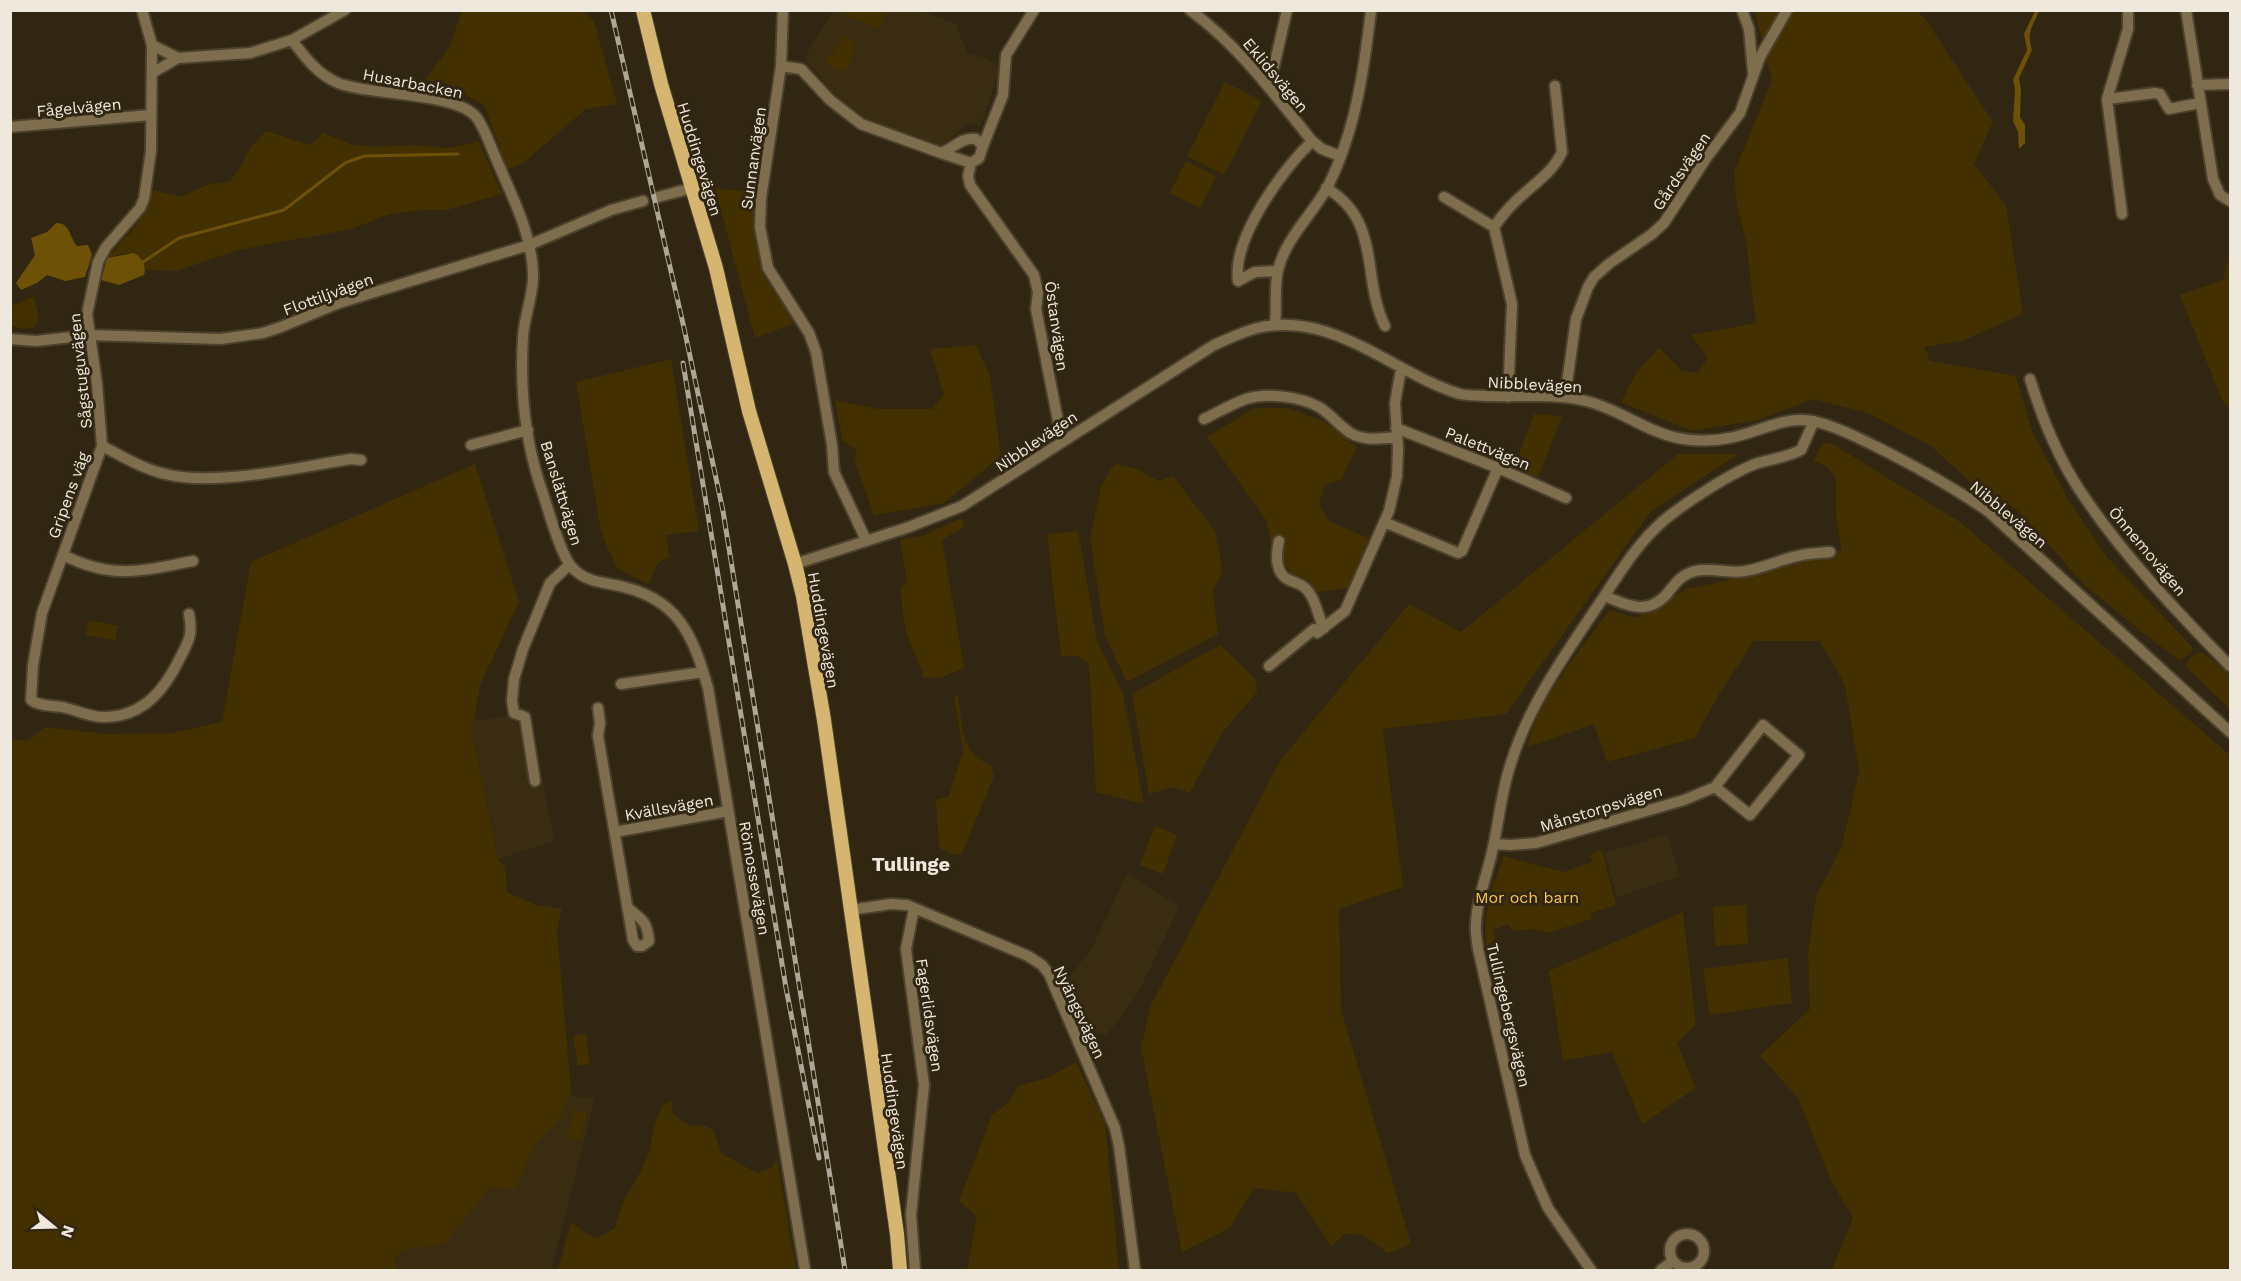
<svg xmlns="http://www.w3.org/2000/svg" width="2241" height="1281" viewBox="0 0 2241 1281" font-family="'Work Sans',sans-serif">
<rect width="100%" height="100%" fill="#302611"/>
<path fill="#392c10" d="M 919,10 L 956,24 L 967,52 L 990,60 L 1001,69 L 980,126 L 972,123 L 965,124 L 942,148 L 857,115 L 841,102 L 804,58 L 833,11 Z
M 530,712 L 554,841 L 498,859 L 472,732 L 474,721 Z
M 1667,834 L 1680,876 L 1617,897 L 1604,853 Z
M 1127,874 L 1180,906 L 1137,995 L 1107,1035 L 1092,1034 L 1066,982 L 1091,949 Z
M 369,1069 L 595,1099 L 551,1270 L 382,1270 Z"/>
<path fill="#433000" d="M 462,11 L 584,11 L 594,21 L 617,104 L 586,109 L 522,164 L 507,169 L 485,106 L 445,83 L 425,80 L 449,48 Z
M 845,11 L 845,10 L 887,11 L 879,29 L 843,14 Z
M 1755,11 L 1918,11 L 1926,20 L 1993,122 L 1974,164 L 2006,205 L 2023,314 L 1962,341 L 1925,347 L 1930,361 L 2016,376 L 2032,431 L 2068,499 L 2107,557 L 2194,649 L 2181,661 L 2148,637 L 2085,585 L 2016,509 L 1969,481 L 1931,446 L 1868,413 L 1813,399 L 1758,420 L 1692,431 L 1621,402 L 1636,373 L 1659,348 L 1682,371 L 1698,373 L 1708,357 L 1691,335 L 1756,323 L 1746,240 L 1737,206 L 1734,172 L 1772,81 Z
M 846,35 L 856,45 L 848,67 L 840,72 L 825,63 Z
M 1225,82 L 1262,101 L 1224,175 L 1187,156 Z
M 266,131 L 309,145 L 324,133 L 353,145 L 376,147 L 413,145 L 449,148 L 479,141 L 502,194 L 447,210 L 423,210 L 389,214 L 352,229 L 238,250 L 177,271 L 146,270 C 137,246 127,254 107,258 L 136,226 L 153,190 L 180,197 L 210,184 L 229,182 L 241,167 L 250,148 Z
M 1186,161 L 1216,176 L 1200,208 L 1170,193 Z
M 715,188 L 757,193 L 755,239 L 766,272 L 797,322 L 755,338 Z
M 2230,261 L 2230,410 L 2223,402 L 2180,295 L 2223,280 L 2227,263 Z
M 33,297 C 37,309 42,318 33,328 L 22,329 L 12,326 L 11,306 Z
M 976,345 L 990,377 L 1001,456 L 944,503 L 874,515 L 855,462 L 856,450 L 842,440 L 835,400 L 878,409 L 932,409 L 944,395 L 930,349 Z
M 671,359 L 699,531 L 666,535 L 669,557 L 658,563 L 648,584 L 617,568 L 607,547 L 600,526 L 576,382 Z
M 1254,408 L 1288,408 L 1325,422 L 1357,447 L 1341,480 L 1324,485 L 1319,504 L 1330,522 L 1369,538 L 1348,588 L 1318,592 L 1307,579 L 1293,575 L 1284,563 L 1271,542 L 1266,520 L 1207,437 Z
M 1534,414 L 1562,416 L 1538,477 L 1514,468 Z
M 1831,443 L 1960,522 L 2230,755 L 2230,1270 L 1832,1270 L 1853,1218 L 1831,1181 L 1798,1098 L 1760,1056 L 1810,1009 L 1808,953 L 1816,897 L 1842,846 L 1859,771 L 1845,685 L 1820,641 L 1754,641 L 1719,694 L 1695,738 L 1607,762 L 1594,724 L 1527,747 C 1537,701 1582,647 1610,610 L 1636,618 L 1687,589 L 1752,575 L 1842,550 C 1840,538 1837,525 1836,512 C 1834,485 1845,474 1814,461 L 1822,444 Z
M 1678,454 L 1739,454 L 1651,511 L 1506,714 L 1383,729 L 1403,887 L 1339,909 L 1341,1010 L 1411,1244 L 1388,1253 L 1363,1235 L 1344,1234 L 1332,1247 L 1296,1193 L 1254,1188 L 1230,1228 L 1182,1252 L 1141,1047 L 1151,1005 L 1280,761 L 1409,604 L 1461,632 Z
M 475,464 L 519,602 L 480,685 L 472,732 L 498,859 L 505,867 L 507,892 L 536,905 L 562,909 L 557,930 L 571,1091 L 559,1120 L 534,1146 L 515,1189 L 491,1187 L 445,1244 L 412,1248 L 394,1256 L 396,1270 L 11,1270 L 11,739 L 28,740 L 45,727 L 106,734 L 172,733 L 222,722 L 251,562 Z
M 1116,464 L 1137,469 L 1158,481 L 1173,476 L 1215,531 L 1223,572 L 1213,591 L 1218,634 L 1127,682 L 1105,636 L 1090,538 L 1101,487 L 1110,470 Z
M 961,518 L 965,526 L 942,540 L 964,668 L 940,678 L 923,677 L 922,669 L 919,665 L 906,632 L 900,590 L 907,581 L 900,540 L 922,536 Z
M 1078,531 L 1097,641 L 1123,693 L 1144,804 L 1096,792 L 1089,663 L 1078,656 L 1061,656 L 1047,534 Z
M 89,620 L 118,626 L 115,640 L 86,635 Z
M 1220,645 L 1256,679 L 1257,692 L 1221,734 L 1190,793 L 1174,787 L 1149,794 L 1132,694 Z
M 2202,651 L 2230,676 L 2230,709 L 2185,666 L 2191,657 Z
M 954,695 L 958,695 C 963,727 959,750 991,766 L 994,776 L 962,854 L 956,855 L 939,848 L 936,800 L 949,796 L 963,751 Z
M 1155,826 L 1177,835 L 1163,874 L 1140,865 Z
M 1602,850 L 1616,905 L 1591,913 L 1592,919 L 1547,933 L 1532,929 L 1513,931 L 1508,924 L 1493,930 L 1495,940 L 1487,946 C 1481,917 1493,883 1504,856 L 1563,872 L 1592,862 L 1590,855 Z
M 1746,905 L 1748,944 L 1715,946 L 1713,907 Z
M 1683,912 L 1696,1025 L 1677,1043 L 1696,1088 L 1642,1124 L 1612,1052 L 1563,1061 L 1549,971 Z
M 1788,958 L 1792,1003 L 1709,1015 L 1703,969 Z
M 586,1034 L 590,1064 L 578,1066 L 573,1036 Z
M 1076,1062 L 1105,1123 L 1119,1270 L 967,1270 L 977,1216 L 959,1201 L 992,1115 L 1008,1103 L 1018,1086 L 1050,1077 Z
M 671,1100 L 673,1115 L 691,1126 L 703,1125 L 713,1130 L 722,1154 L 757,1173 L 772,1168 L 777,1158 L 796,1270 L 558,1270 L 571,1222 L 587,1234 L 598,1238 L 615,1228 C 617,1221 619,1213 622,1205 C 629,1188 642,1173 648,1155 C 654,1137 652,1111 671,1100 Z
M 574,1110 L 587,1113 L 580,1140 L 567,1136 Z"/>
<path fill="#6d5107" d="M 2035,11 L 2039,11 C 2033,27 2026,31 2032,50 L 2019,78 L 2021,90 L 2020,117 L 2025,125 L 2025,143 L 2019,149 L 2018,132 L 2013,121 L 2015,89 L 2013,80 L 2027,50 L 2024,34 Z
M 56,223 C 71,223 69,237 77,246 L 88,245 L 92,255 L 85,277 L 65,281 L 47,275 L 37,283 L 21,290 L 16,283 L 35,255 L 31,238 L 47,232 Z
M 134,253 C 142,258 147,266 144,275 L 119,285 L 101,280 L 107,258 Z"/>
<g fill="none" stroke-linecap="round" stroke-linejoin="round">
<path stroke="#6d5107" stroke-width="3" d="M 143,262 L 179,238 L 284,210 L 345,163 L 364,156 L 458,154"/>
<defs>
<path id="minor" d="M 142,10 L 152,45 L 151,151 L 144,199 L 140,208 L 106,247 L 98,262 L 87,314 L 97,384 L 102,446 C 122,456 143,469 165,474 C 216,487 299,467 351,459 L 361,460
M 783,10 L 781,66 L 761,198 L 760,227 L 768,268 L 809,333 L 816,352 L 832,445 L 834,472 L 866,540
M 1190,10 C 1239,46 1274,94 1312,141 L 1322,149 L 1340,156
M 1742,10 L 1749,29 L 1753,72
M 2128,10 L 2128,29 L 2107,99 L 2155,93 L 2160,94 L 2169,109 L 2200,103
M 2186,10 L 2213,179 L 2220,195 L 2230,201
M 292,40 C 305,57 317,74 338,83 C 370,96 458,92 477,118 C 486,131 491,148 498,163 C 513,199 534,238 533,279 C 532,299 524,318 523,337 C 520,386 525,439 540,485 C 547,504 559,552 571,566 C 582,580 598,582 615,585 C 677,597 692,632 708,688 L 805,1270
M 152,45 L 178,58
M 781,66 L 801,69 L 830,100 L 861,124 L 941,153 C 954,148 962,137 976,139 L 983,146 L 979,158 L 971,163
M 152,73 L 178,58 L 250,53 L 292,40 L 345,10
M 2197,85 L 2230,84
M 1269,88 L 1287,10
M 2107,99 L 2122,214
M 10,127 L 150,115
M 983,146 L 1003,95 L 1006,55 L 1034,10
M 941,153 L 971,163 L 968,176 L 970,185 L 1034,275 L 1038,292 L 1036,309 L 1062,441
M 1326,188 C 1382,220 1361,278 1385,326
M 658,197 L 692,188
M 1444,197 L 1494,227 L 1512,304 L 1508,397
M 1494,227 C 1501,217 1510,206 1519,198 C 1535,183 1553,172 1562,152 L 1555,86
M 1278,271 L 1255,272 L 1238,281 C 1232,238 1282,171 1312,141
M 1275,325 C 1277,307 1274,288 1278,270 C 1286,238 1311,216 1327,188 C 1355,133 1364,71 1371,10
M 10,339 L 36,341 L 90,335 L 220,339 L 263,333 L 281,327 L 339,303 L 529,245 L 611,210 L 643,201
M 2030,379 C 2042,418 2058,458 2081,492 C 2121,553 2179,614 2230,666
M 1565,397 L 1576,319 L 1588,287 L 1594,277 L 1610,263 L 1652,234 L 1664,223 L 1707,157 L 1740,113 L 1760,57 L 1787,10
M 1204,419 C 1218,412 1232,404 1246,399 C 1266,392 1301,397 1319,407 C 1329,413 1335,421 1344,428 C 1358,442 1379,439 1397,437
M 1396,428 L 1498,468 L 1566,498
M 471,445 L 528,430
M 102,446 L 42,613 L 33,665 L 31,700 C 40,707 55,705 66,708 C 79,711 92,718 106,717 C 144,716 165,689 180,658 C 189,641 193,634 189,614
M 1384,522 L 1458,553 L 1462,551 L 1498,468
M 1279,541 C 1277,548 1277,553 1277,560 C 1280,588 1300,576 1310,594 C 1317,604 1318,617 1324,628
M 63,555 C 113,580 141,571 193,561
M 795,564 L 909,527 L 962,506 L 1214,345 C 1228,339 1242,332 1257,328 C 1333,310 1392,373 1460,394 C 1468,396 1478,395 1487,396 C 1519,397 1555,393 1586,401 C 1620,409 1649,434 1683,439 C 1697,441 1715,441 1729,438 C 1759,433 1785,414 1817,422 C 1838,427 1856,437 1875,446 C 1915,466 1953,487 1989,512 L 2230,732
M 1605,596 C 1630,607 1651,616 1670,590 C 1677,581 1683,574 1695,571 C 1712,567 1728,574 1745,571 C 1765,568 1783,558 1802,555 C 1811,553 1821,553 1830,552
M 1269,666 L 1314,629 L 1317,633 L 1345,611 L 1389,511 L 1397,476 L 1398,449 L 1395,403 L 1401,369
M 621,684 L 703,672
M 598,708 L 600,723 L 598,736 L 633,940 L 637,946 L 642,946 L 649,941 C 647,922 644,921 629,909
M 535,781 L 525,717 L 514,713 L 512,701 L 514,679 L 523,649 L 550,583 L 569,565
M 615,832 L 728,811
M 1494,844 L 1510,845 L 1536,843 L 1684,800 L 1715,787 L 1763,725 L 1799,755 L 1750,815 L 1715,787
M 914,908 L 906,949 L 924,1085 L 911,1215 L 915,1270
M 850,910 L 891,904 L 907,905 L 1028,956 L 1042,965 L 1049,974 L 1115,1128 L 1119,1146 L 1135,1270
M1670 1251a17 17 0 1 1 34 0a17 17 0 1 1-34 0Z
M 1591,1270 L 1548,1208 L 1525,1155 L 1478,949 C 1477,941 1475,931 1476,922 C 1477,899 1487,875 1492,852 C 1499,822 1501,792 1511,763 C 1529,704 1567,652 1601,601 C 1619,574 1637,544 1662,522 C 1683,504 1732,472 1758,463 C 1773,459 1787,457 1801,450 L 1814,421
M 1661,1270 L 1673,1261"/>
<path id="major" d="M 643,10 L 661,84 L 716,268 L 749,411 L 795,564 L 803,596 L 824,720 L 897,1234 L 900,1270"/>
</defs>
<use href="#minor" stroke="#4b412d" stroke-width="14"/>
<use href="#major" stroke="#4b412d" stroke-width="16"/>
<use href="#minor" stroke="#7e6e4e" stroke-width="10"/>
<use href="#major" stroke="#d5b570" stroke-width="14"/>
<defs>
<path id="rail" d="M 611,10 L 684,328 L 723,511 L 845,1270
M 683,363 L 786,988 L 819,1158"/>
</defs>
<use href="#rail" stroke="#aea697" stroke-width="5"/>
<use href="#rail" stroke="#302611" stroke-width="3" stroke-dasharray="9" stroke-linecap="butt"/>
</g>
<g text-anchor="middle" stroke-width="6" stroke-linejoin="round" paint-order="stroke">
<g font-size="16" fill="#efe8dc" stroke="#302611">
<text transform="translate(1276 75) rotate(50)" y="6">Eklidsvägen</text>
<text transform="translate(413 83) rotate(11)" y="6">Husarbacken</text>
<text transform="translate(79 107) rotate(-5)" y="6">Fågelvägen</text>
<text transform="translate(753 158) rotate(-82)" y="6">Sunnanvägen</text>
<text transform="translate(700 159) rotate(73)" y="6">Huddingevägen</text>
<text transform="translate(1681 171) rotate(-56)" y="6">Gårdsvägen</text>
<text transform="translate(328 294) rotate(-20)" y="6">Flottiljvägen</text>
<text transform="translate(1057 326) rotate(82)" y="6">Östanvägen</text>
<text transform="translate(80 371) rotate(-96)" y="6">Sågstuguvägen</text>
<text transform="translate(1535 384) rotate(3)" y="6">Nibblevägen</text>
<text transform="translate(1036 441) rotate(-34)" y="6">Nibblevägen</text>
<text transform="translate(1488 448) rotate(22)" y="6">Palettvägen</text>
<text transform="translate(562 493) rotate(73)" y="6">Banslättvägen</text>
<text transform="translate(68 495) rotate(-70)" y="6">Gripens väg</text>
<text transform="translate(2009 514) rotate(40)" y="6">Nibblevägen</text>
<text transform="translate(2148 551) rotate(50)" y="6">Önnemovägen</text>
<text transform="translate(824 630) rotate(80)" y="6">Huddingevägen</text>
<text transform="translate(669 807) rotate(-10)" y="6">Kvällsvägen</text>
<text transform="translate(1601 808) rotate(-17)" y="6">Månstorpsvägen</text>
<text transform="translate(755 878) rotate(80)" y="6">Römossevägen</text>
<text transform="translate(1080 1012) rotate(65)" y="6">Nyängsvägen</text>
<text transform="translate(930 1015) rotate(82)" y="6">Fagerlidsvägen</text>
<text transform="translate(1509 1015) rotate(77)" y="6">Tullingebergsvägen</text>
<text transform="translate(895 1111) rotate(82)" y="6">Huddingevägen</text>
</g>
<g font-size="16" fill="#f7c551" stroke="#302611">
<text x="1527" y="903">Mor och barn</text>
</g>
<g font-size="20" font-weight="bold" fill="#efe8dc" stroke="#302611">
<text x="911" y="871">Tullinge</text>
</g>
</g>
<rect width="2241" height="1281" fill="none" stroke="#efe8dc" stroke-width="24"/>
<g transform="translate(54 1227) rotate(109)" stroke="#302611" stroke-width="4.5" paint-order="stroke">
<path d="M0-4.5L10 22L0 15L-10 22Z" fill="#efe8dc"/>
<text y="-9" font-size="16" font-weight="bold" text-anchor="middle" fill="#efe8dc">N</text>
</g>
</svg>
